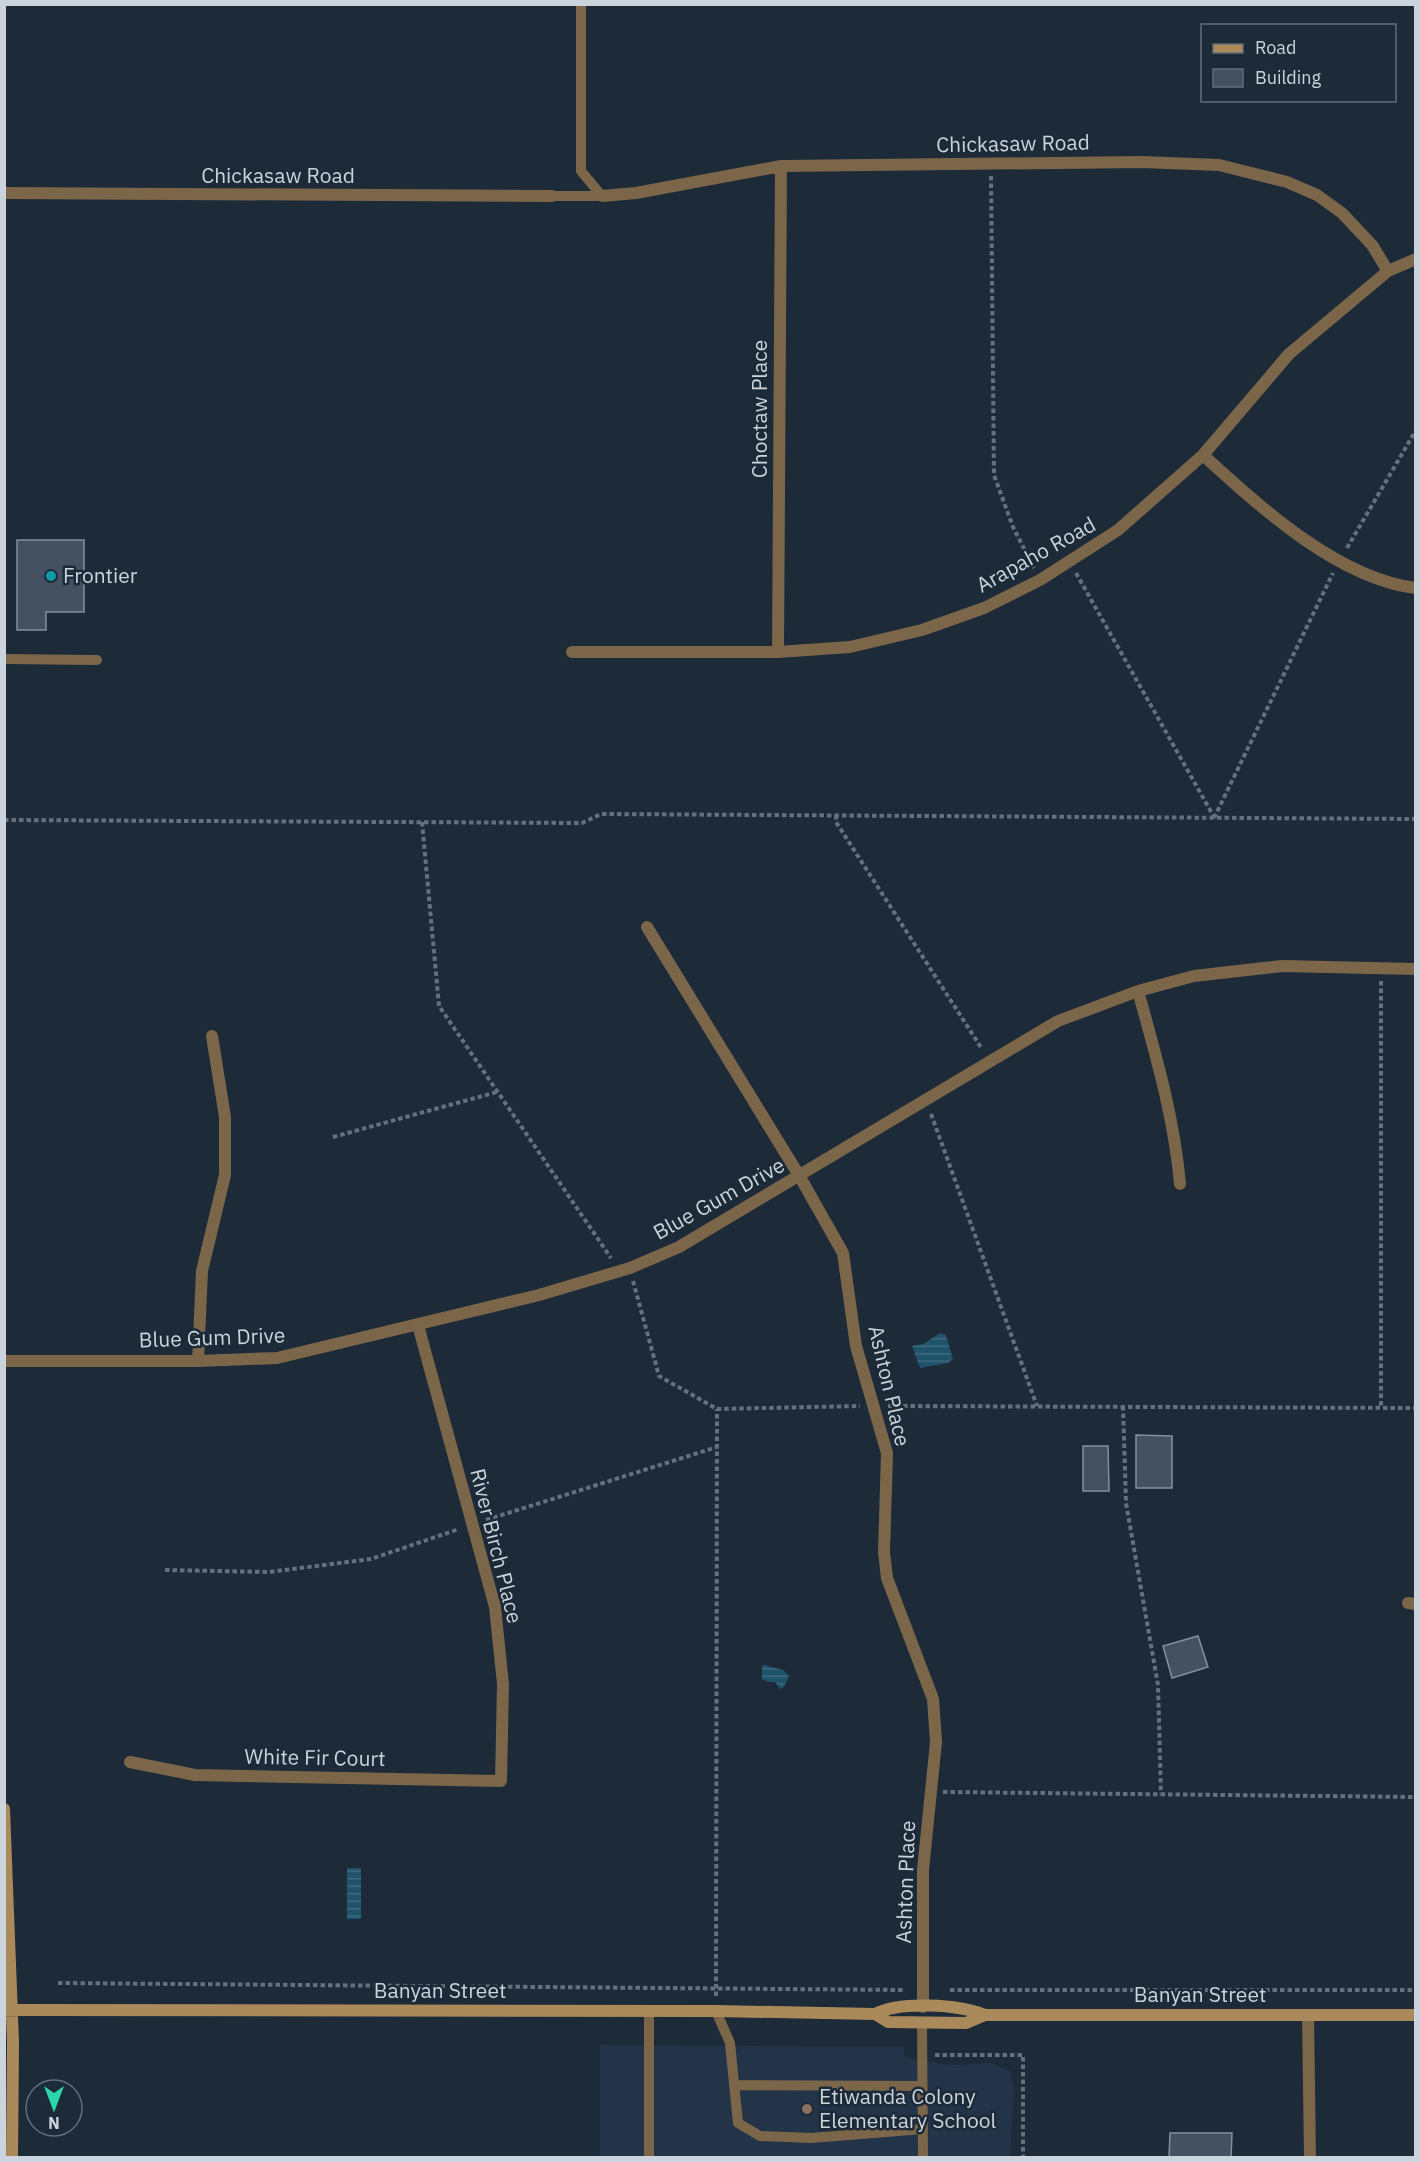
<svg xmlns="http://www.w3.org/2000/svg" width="1420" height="2162" viewBox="0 0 1420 2162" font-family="'IBM Plex Sans',sans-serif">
<defs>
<pattern id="water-rules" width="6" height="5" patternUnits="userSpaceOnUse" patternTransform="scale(1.5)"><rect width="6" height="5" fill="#1f536a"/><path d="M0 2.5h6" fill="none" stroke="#3e6b7f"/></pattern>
</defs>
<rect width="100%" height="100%" fill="#1d2a38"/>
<path fill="#233448" d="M 600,2045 L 904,2047 L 904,2057 L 949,2065 L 992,2063 L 1011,2072 L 1014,2092 L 1010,2157 L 600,2158 Z"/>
<path fill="url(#water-rules)" d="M 940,1333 L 946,1335 L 953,1359 L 948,1363 L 920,1368 L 912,1346 L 923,1344 Z
M 766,1665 C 775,1670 784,1666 789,1677 L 783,1688 L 780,1689 L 775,1682 L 768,1682 L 762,1679 L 762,1666 Z
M 347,1868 L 361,1868 L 361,1919 L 347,1919 Z"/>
<path fill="#435161" stroke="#8190a2" stroke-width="1.5" d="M 17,540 L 84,540 L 84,612 L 46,612 L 46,630 L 17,630 Z
M 1136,1435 L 1172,1436 L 1172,1488 L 1136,1488 Z
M 1083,1446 L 1108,1446 L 1109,1491 L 1083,1491 Z
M 1198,1636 L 1208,1667 L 1172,1678 L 1163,1646 Z
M 1170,2133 L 1232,2133 L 1231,2158 L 1169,2158 Z"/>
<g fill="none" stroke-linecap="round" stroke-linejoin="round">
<path stroke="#65707c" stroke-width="4" stroke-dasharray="4.5 3" stroke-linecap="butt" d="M 991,176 L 994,475 L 1013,527 L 1034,568
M 1347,548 L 1416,430
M 1076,573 L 1214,817
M 836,815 L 836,822 L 982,1049
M 1214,818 L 1333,573
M 4,820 L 582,823 L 601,814 L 1416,819
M 422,822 L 439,1006 L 611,1258
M 1381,981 L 1381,1407
M 931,1114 L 1037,1406
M 333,1137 L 497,1092
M 633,1281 L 659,1376 L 717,1409 L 860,1406
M 888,1406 L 1416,1408
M 1123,1406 L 1126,1503 L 1158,1685 L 1161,1794
M 486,1520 L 717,1447
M 165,1570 L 269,1572 L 371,1559 L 459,1529
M 943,1792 L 1416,1797
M 58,1983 L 903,1990
M 950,1990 L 1416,1990
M 716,1996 L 717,1409
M 935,2055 L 1023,2055 L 1023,2158"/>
<path stroke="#7b664a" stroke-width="10" d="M 581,4 L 581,171 L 602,196
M 552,196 L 602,196
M 4,659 L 97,660
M 716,2011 L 730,2043 L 738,2123 L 760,2136 L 811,2138 L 923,2129
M 922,2023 L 923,2158
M 734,2085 L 922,2086
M 649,2158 L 649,2011"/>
<path stroke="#7b664a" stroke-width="12" d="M 4,193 L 552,196
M 602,196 L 636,193 L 781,166 L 1142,162 L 1219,165 L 1287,182 L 1317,195 L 1342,213 L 1372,245 L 1388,271
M 1203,455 C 1259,506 1338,579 1416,588
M 572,652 L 778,652 L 850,647 L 922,630 L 984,608 L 1040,580 L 1118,530 L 1203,455 L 1289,354 L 1388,271 L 1416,259
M 778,652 L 781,166
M 647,927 L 800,1177 L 843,1253 L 856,1346 L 887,1453 L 884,1552 L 887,1578 L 933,1699 L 936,1742 L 923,1870 L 923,2007
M 1138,991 C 1156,1056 1174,1117 1180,1184
M 4,1361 L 198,1361 L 277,1358 L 539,1295 L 630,1268 L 679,1247 L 1058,1021 L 1138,991 L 1194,976 L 1282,966 L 1416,969
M 198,1361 L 202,1271 L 225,1175 L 225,1117 L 212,1036
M 1408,1603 L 1416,1604
M 130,1762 L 195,1775 L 501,1781 L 503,1684 L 495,1607 L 418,1325
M 1308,2015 L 1310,2158"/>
<path stroke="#aa895a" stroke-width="12" d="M 4,1809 L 13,2042 L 12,2158
M 4,2010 L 716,2011 L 875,2014 C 900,2001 958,2004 985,2015 L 1416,2015
M 875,2014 L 888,2022 L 966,2023 L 985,2015"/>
</g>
<circle fill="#0f9aa8" stroke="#1d2a38" stroke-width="2" cx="51" cy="576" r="6"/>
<circle fill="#8d6e63" stroke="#1d2a38" stroke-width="2" cx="807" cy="2109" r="6"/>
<g text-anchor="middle" stroke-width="5" stroke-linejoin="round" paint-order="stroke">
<g font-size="21" fill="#cbd3dd" stroke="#1d2a38">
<text transform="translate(1013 144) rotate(-1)" y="7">Chickasaw Road</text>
<text x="278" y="183">Chickasaw Road</text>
<text transform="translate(760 409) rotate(-90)" y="7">Choctaw Place</text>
<text transform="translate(1036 555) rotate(-29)" y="7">Arapaho Road</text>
<text transform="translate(719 1199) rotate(-29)" y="7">Blue Gum Drive</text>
<text transform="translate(212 1338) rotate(-2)" y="7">Blue Gum Drive</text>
<text transform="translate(889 1386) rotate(77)" y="7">Ashton Place</text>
<text transform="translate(496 1546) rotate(76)" y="7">River Birch Place</text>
<text transform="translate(315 1758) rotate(1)" y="7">White Fir Court</text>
<text transform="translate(906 1882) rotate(-88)" y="7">Ashton Place</text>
<text x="440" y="1998">Banyan Street</text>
<text x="1200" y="2002">Banyan Street</text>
</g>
<g font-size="21" fill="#cbd3dd" stroke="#1d2a38" text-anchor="start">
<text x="63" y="583">Frontier</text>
<text x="819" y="2104">Etiwanda Colony<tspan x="819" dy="24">Elementary School</tspan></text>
</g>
</g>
<rect width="1420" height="2162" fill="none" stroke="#cbd3dd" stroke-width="12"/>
<rect x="1201" y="24" width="195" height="78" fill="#1d2a38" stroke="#636e7a" stroke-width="1.5"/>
<rect x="1213" y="44" width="30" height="9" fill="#aa895a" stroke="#636e7a" stroke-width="1.5"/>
<text x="1255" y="54" font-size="18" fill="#cbd3dd">Road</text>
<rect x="1213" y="69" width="30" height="18" fill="#435161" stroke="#636e7a" stroke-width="1.5"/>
<text x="1255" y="84" font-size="18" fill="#cbd3dd">Building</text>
<g transform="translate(54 2108) rotate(180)"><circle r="28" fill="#1d2a38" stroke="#636e7a" stroke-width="1.5"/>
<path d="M0-4.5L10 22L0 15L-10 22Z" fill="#2dd5ab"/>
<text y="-9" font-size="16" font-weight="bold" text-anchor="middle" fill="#cbd3dd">N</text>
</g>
</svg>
